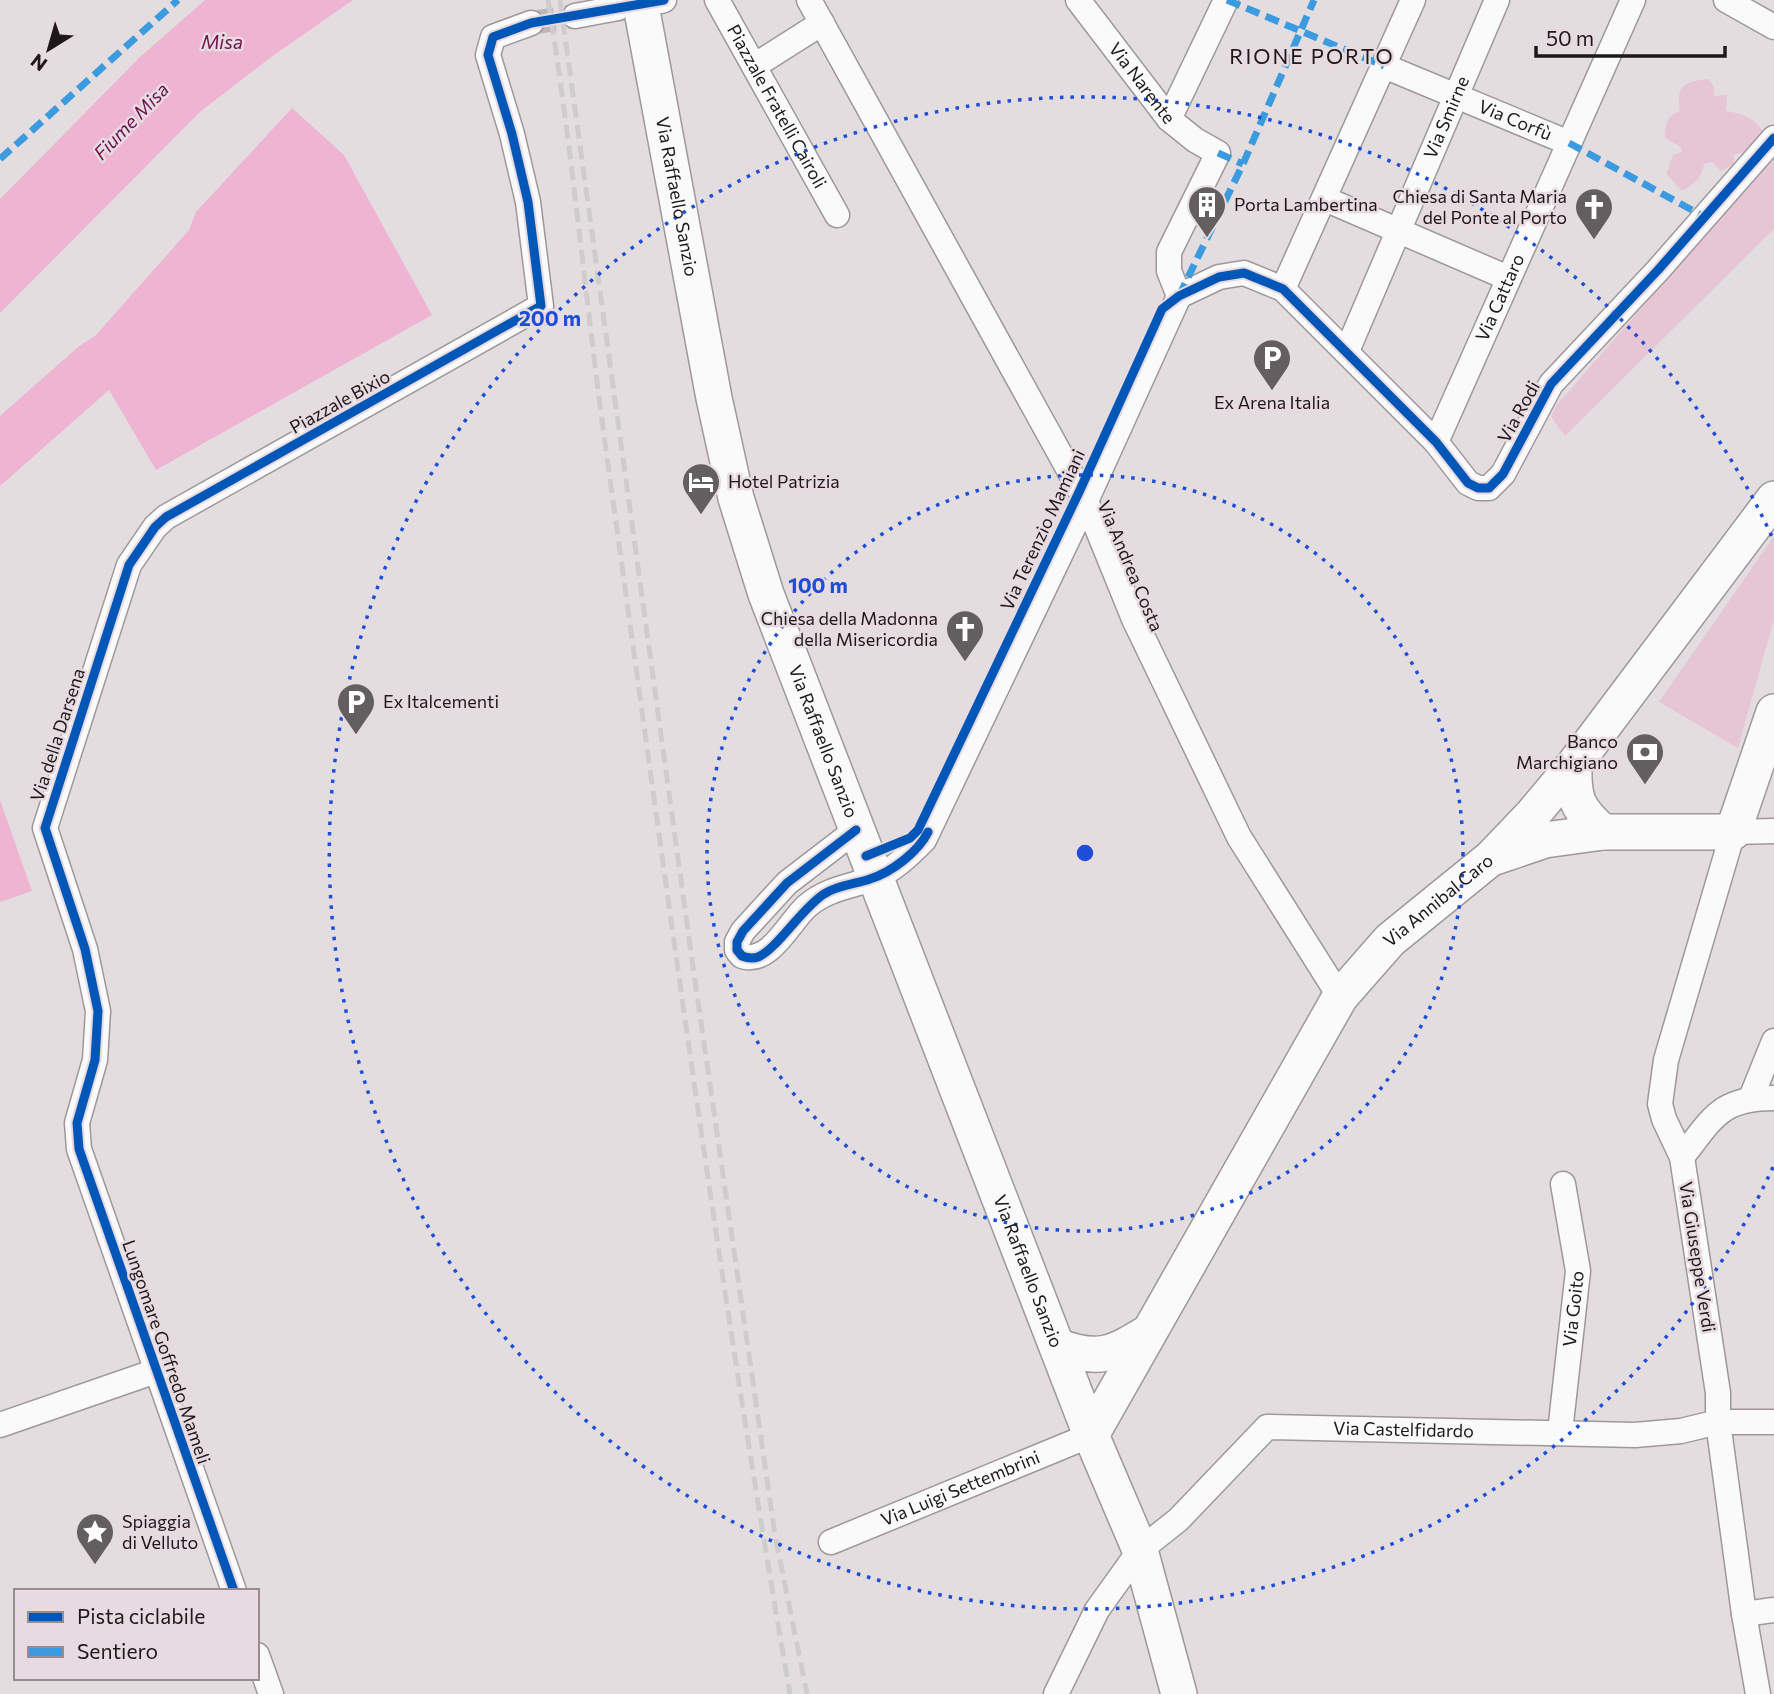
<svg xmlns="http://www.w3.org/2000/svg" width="1774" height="1694" viewBox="0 0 1774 1694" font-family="Commissioner,sans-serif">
<rect width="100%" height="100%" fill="#e4dde0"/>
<path fill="#e6c6d5" d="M 1709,79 L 1714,87 L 1714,96 L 1727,95 L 1726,111 C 1745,114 1758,119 1766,137 L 1751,154 L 1744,152 L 1734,155 L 1734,164 L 1721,171 L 1712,162 L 1704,164 C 1702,178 1694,184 1682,191 L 1666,174 L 1673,155 L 1682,152 L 1681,147 L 1665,138 C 1665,124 1667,115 1680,111 C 1675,85 1686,81 1709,79 Z
M 1774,156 L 1774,229 L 1565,436 L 1551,417 L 1556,406 Z
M 1774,536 L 1774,619 L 1738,748 L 1659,702 Z"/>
<path fill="#eeb4d1" d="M 205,0 L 353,0 L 274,55 L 201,111 L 0,313 L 0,199 L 140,57 Z
M 292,108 L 344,155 L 432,315 L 156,470 L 109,390 L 0,486 L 0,416 L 78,347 L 96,335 L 189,230 L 196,212 Z
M 0,800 L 32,891 L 0,902 Z"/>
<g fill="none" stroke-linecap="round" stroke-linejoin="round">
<path stroke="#bcb6b9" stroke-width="24" stroke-dasharray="24 12" stroke-linecap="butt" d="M 531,23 L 575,16"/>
<defs>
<g id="street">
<path id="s1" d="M 717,0 L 837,215"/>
<path d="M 809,0 L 1086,501 L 1134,619 L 1239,837 L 1340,997"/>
<path id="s2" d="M 1078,0 L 1169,119 L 1195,140 L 1218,153 L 1169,252 L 1169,271 L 1179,296"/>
<path d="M 1726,0 L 1774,27"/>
<path d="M 661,1 L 664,0"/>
<path d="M 575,16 L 618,8"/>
<path d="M 754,66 L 822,23"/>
<path id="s3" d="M 1384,66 L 1569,143"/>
<path d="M 1169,119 L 1226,0"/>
<path d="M 1325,199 L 1508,278"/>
<path d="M 1283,289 L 1413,0"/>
<path id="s4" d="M 1347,351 L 1497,0"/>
<path id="s5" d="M 1436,442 L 1633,0"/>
<path d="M 856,830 L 787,883 L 743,931 L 737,942 L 737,950 L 742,956 C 770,965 789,922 807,906 C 827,889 848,887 872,879 C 893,871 909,855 924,840 L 1086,501 L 1179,296 L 1219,277 L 1244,273 L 1283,289 L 1436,442 L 1468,483 L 1478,488 L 1489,488 L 1503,474 L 1551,384 L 1658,270 L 1774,138"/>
<path d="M 1751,1098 L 1774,1041"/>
<path d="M 1682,1157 C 1713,1118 1720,1098 1774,1098"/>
<path d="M 0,1425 L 156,1371"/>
<path id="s6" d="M 1560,1432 L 1578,1271 L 1563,1184"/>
<path id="s7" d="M 831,1542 L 1091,1435"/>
<path d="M 234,1591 L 79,1149 L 77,1123 L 95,1060 L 98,1011 L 85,949 L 45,828 L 129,565 L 155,527 L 166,517 L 541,306 L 528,202 L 512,134 L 488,55 L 493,37 L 531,23"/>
<path d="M 1744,1614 L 1774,1610"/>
<path d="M 257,1655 L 271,1694"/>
<path id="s8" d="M 1056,1694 L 1097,1610 L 1140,1550 L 1178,1520 L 1267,1427 L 1635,1435 L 1681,1431 L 1718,1422 L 1774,1422"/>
<path d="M 1758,1694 L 1744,1614 L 1718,1422 L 1718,1393 L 1682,1157 L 1664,1119 L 1660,1104 L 1666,1060 L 1733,832 L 1774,831"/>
</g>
<g id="secondary">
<path id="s9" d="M 640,0 L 714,398 L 736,498 L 766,594 L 1091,1435 L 1140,1550 L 1179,1694"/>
<path d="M 1574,765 C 1573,799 1577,809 1603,832"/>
<path d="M 1495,857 L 1545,840 L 1603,832 L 1733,832 L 1774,712"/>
<path d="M 1057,1346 C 1099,1362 1113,1354 1149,1332"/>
<path id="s10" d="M 1091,1435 L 1340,997 L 1390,940 L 1491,858 L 1533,814 L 1574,765 L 1774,499"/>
</g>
</defs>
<use href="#street" stroke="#9e989b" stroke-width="27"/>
<use href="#secondary" stroke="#9e989b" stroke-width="38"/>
<use href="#street" stroke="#fbfafa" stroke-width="24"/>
<use href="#secondary" stroke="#fbfafa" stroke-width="35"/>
<path stroke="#cecccd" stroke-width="5" stroke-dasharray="14 7" stroke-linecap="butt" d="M 548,0 C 572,147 585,296 605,443 C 663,861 718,1279 790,1694
M 560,0 L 691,953 L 775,1535 L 807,1694"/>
<path stroke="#3c9bdf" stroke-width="7" stroke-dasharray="14 7" stroke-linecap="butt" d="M 1227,0 L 1384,66
M 1569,143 L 1703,216
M 1218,153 L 1243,164
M 0,159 L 178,0
M 1179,296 L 1243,164 L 1314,0"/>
<defs>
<path id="cycleway" d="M 856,830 L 787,883 L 743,931 L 737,942 L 737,950 L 742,956 C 747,958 752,959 758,957 C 776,950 802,908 824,894 C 837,885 856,884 870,879 C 892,872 918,852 928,832
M 866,856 L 910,838 L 918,830 L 1080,490 L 1162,309 L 1179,296 L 1219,277 L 1244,273 L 1283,289 L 1436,442 L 1468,483 L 1478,488 L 1489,488 L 1503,474 L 1551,384 L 1658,270 L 1774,138
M 234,1591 L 79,1149 L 77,1123 L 95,1060 L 98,1011 L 85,949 L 45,828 L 129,565 L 155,527 L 166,517 L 541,306 L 528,202 L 512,134 L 488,55 L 493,37 L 531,23 L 664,0"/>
</defs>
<use href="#cycleway" stroke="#e7dae0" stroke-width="13"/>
<use href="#cycleway" stroke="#0057b8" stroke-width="9"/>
</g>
<g fill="none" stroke="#1d4ed8" stroke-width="3.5" stroke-dasharray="3.5 7">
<circle cx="1085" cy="853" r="378"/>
<path d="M1773 1167A756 756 0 1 1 1773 539"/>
</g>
<defs>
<symbol id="building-pin" viewBox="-11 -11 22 30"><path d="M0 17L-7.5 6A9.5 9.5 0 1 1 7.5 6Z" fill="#635e60" stroke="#e7dae0"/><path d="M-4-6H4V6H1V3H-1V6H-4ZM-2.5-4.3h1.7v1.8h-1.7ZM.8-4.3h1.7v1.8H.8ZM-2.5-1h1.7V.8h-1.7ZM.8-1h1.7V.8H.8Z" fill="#fff"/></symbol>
<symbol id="church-pin" viewBox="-11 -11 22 30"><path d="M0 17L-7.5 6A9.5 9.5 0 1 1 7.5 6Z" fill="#635e60" stroke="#e7dae0"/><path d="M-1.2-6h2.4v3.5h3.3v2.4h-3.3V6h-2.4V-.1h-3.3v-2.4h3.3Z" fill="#fff"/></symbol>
<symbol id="parking-pin" viewBox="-11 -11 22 30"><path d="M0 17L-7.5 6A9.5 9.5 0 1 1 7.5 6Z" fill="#635e60" stroke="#e7dae0"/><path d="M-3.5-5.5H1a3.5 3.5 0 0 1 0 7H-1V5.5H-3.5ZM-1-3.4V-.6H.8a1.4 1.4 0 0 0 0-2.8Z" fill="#fff"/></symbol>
<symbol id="hotel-pin" viewBox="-11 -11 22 30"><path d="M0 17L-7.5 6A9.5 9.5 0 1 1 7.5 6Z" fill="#635e60" stroke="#e7dae0"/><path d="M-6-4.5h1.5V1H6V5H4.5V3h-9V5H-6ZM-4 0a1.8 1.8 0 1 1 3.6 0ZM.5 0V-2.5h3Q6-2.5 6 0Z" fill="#fff"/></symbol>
<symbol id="bank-pin" viewBox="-11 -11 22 30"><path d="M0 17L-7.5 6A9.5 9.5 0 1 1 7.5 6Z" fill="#635e60" stroke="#e7dae0"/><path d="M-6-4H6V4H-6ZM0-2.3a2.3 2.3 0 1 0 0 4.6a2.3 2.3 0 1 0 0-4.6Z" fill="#fff"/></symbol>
<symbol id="sight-pin" viewBox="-11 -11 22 30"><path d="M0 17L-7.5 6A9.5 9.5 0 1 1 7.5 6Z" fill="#635e60" stroke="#e7dae0"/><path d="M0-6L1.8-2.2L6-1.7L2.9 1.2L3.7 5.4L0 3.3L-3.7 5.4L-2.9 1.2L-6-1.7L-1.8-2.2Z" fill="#fff"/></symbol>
</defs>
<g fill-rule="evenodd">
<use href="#building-pin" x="1185" y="183" width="44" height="60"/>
<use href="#church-pin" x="1572" y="185" width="44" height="60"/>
<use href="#parking-pin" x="1250" y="336" width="44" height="60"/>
<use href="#hotel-pin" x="679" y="460" width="44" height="60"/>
<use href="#church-pin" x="943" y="607" width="44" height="60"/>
<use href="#parking-pin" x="334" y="680" width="44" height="60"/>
<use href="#bank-pin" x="1623" y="730" width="44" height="60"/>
<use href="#sight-pin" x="73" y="1510" width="44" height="60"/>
</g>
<g text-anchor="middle" stroke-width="5" stroke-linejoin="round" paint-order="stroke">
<g font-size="18" fill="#1d191b" stroke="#e7dae0">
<text dy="6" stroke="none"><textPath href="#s2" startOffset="105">Via Narente</textPath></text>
<text dy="6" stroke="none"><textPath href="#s1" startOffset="122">Piazzale Fratelli Cairoli</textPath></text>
<text dy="6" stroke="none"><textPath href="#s4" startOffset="254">Via Smirne</textPath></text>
<text dy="6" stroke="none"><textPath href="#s3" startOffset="142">Via Corfù</textPath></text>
<text dy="6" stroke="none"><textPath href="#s9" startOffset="200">Via Raffaello Sanzio</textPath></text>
<text dy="6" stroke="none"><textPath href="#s5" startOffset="158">Via Cattaro</textPath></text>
<text transform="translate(340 402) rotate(-29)" y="6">Piazzale Bixio</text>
<text transform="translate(1519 412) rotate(-61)" y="6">Via Rodi</text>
<text transform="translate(1043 530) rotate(-65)" y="6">Via Terenzio Mamiani</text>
<text transform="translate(1130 566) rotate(67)" y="6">Via Andrea Costa</text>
<text transform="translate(58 735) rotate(-72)" y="6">Via della Darsena</text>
<text dy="6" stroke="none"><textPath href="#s9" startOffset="766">Via Raffaello Sanzio</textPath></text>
<text dy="6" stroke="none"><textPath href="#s10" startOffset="642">Via Annibal Caro</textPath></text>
<text transform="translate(1697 1257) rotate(81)" y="6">Via Giuseppe Verdi</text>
<text dy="6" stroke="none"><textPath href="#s9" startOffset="1334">Via Raffaello Sanzio</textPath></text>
<text dy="6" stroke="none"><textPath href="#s6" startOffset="124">Via Goito</textPath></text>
<text transform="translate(166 1352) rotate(71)" y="6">Lungomare Goffredo Mameli</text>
<text dy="6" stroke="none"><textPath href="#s8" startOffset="481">Via Castelfidardo</textPath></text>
<text dy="6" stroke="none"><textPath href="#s7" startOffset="140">Via Luigi Settembrini</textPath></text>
</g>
<g font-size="18" fill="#1d191b" stroke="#e7dae0" text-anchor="start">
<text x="1567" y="203" text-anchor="end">Chiesa di Santa Maria<tspan x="1567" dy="21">del Ponte al Porto</tspan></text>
<text x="1234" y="211">Porta Lambertina</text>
<text x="1272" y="409" text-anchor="middle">Ex Arena Italia</text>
<text x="728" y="488">Hotel Patrizia</text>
<text x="938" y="625" text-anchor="end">Chiesa della Madonna<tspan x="938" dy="21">della Misericordia</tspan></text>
<text x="383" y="708">Ex Italcementi</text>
<text x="1618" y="748" text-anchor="end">Banco<tspan x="1618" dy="21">Marchigiano</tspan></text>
<text x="122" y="1528">Spiaggia<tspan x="122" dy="21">di Velluto</tspan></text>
</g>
<g font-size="19" font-style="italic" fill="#6e124b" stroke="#e7dae0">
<text x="222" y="49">Misa</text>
<text transform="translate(131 121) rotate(-46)" y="7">Fiume Misa</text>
</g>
<g font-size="21" letter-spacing="2" fill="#1d191b" stroke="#e7dae0">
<text x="1312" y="64">RIONE PORTO</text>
</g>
</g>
<circle cx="1085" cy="853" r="10" fill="#1d4ed8" stroke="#e7dae0" stroke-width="3.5"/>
<g font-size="21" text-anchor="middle" font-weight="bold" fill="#1d4ed8" stroke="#e7dae0" stroke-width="5" stroke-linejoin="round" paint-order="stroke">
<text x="550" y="326">200 m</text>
<text x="818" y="593">100 m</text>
</g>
<rect x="14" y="1589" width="245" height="91" fill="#e7dae0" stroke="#968d91" stroke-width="2"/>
<rect x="28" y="1612" width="35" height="10" fill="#0057b8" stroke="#968d91" stroke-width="2"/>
<text x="77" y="1624" font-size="21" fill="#1d191b">Pista ciclabile</text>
<rect x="28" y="1647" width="35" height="10" fill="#3c9bdf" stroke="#968d91" stroke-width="2"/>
<text x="77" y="1659" font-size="21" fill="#1d191b">Sentiero</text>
<g transform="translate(49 49) rotate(217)" stroke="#e7dae0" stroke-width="5" paint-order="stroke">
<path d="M0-5L12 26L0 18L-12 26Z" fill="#1d191b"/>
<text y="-10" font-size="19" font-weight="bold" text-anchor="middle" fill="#1d191b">N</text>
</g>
<path d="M1536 46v10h189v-10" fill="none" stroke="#1d191b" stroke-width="3.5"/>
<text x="1546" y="46" font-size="21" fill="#1d191b" stroke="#e7dae0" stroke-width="5" paint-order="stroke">50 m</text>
</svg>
